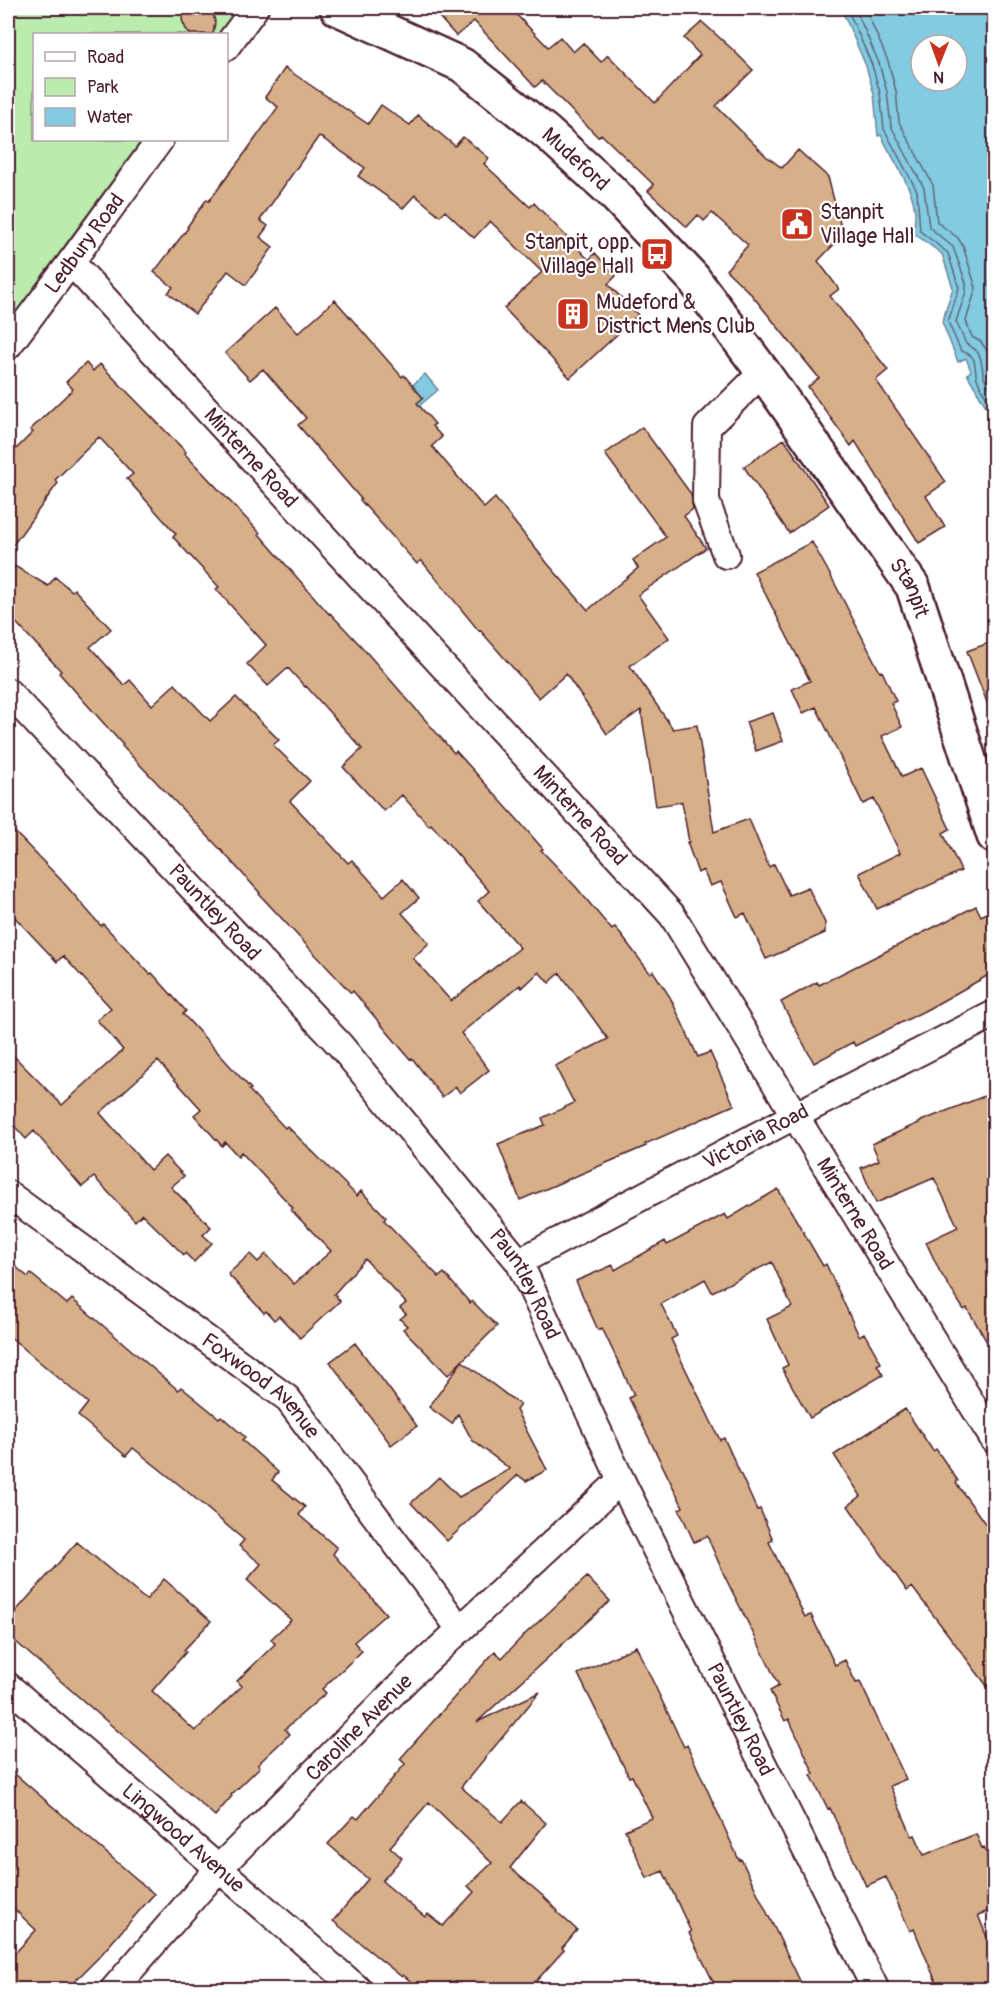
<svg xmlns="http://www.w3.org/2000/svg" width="1002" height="1997" viewBox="0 0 1002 1997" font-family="Pangolin,sans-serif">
<rect width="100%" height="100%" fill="#fff"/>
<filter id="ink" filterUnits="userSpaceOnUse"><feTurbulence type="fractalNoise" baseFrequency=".0167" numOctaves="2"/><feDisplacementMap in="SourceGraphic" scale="12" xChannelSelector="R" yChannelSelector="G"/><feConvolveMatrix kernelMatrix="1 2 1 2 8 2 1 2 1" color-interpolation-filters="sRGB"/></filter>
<g filter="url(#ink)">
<path fill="#b9ecad" stroke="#82866c" stroke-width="1.5" d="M 8,8 L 239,8 L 219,34 L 34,34 L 34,140 L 142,140 L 8,323 Z"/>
<path fill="#82cbe2" stroke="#6c8699" stroke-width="1.5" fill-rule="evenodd" d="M 841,8 L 994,8 L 994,420 L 967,374 L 971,371 L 966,358 L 958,362 L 942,322 L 953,288 L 942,254 L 912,232 C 925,200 894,164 881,135 L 878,136 L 874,94 L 866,66 ZM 921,45 L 957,45 L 957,81 L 921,81 Z
M 425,374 L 438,390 L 411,413 L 398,398 Z"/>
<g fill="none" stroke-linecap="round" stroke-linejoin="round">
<path stroke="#606474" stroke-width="1.5" d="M 847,8 L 872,65 L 880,93 L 884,129 L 917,191 L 920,231 L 948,253 L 959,288 L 948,322 L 961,351 C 979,356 973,365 977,378 C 980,389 989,400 994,409
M 855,8 L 879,63 L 887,92 L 891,126 L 924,188 L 929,227 L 953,247 L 966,283 L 966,292 L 956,321 L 966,344 C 984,352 980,361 984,377 C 986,382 991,389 994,394
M 865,8 L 888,61 L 896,91 L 899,122 L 933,185 L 937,222 L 958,238 L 963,246 L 976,288 L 966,321 L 972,337 L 981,342 L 986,349 L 993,364 L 994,376"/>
</g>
<path fill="#d7af89" stroke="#4a1f2b" stroke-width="1.5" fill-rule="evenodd" d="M 185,8 L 208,8 L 213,13 L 215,22 L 213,34 L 190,34 L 186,29 L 182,20 Z
M 431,8 L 510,8 L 548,47 L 560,37 L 573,52 L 583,43 L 601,62 L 608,55 L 655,103 L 700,55 L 684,38 L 702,22 L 731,48 L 753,70 L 716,106 L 766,156 L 782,168 L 798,150 L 828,177 L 843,235 L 818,261 L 839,289 L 830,296 L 888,370 L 876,380 L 946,482 L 926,496 L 945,527 L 919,543 L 855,441 L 851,446 L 808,387 L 819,378 L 751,294 L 726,270 L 748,245 L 712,213 L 704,221 L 698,215 L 687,227 L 648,191 L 654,185 L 601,134 L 598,137 L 542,81 L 535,87 L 474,21 L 456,36 Z
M 285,68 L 368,124 L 381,105 L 410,125 L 418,115 L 455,146 L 463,137 L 489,158 L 484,164 L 530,207 L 534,203 L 589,260 L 595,253 L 616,276 L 608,284 L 638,315 L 570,378 L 504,308 L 542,272 L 490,221 L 474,238 L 445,211 L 440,216 L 415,195 L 403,208 L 358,176 L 365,168 L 319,136 L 260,220 L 268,226 L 260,237 L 273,247 L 246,285 L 228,271 L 195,314 L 168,293 L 173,287 L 154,272 L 188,228 L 187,227 L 207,199 L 209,201 L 245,153 L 278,107 L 265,97 Z
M 335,300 L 402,377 L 404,375 L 423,398 L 417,403 L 435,424 L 432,426 L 442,437 L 432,446 L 484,508 L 495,498 L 548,564 L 588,610 L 638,568 L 633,560 L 666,537 L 605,454 L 642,427 L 691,494 L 693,509 L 684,516 L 706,548 L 638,595 L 669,638 L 630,666 L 673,729 L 697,725 L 714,832 L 749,819 L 769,867 L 774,864 L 789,895 L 808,887 L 825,923 L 825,933 L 766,959 L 745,913 L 737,917 L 721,882 L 710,886 L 703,870 L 698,873 L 687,842 L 689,842 L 682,802 L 656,806 L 641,710 L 607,734 L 566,674 L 539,698 L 480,630 L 479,631 L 421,560 L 417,564 L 360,500 L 361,499 L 298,425 L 306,418 L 263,369 L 250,380 L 225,353 L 275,308 L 298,333 Z
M 86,363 L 93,371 L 100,364 L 186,452 L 185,454 L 260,533 L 259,534 L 329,614 L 330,613 L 361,646 L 454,753 L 456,751 L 517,819 L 543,849 L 541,850 L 576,887 L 612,930 L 615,927 L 650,973 L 653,971 L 670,997 L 698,1057 L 710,1052 L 734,1105 L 645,1144 L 646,1146 L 520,1200 L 498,1144 L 545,1125 L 542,1118 L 574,1103 L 555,1066 L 608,1039 L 560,973 L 549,983 L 539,972 L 522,988 L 520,985 L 461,1033 L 489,1070 L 460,1093 L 456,1087 L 442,1097 L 412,1058 L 410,1059 L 353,991 L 351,993 L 259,894 L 260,893 L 222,851 L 122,746 L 123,745 L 59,673 L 61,671 L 8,614 L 8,562 L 48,586 L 55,577 L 72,591 L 74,589 L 111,629 L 90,647 L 124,685 L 130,680 L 152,705 L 175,684 L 210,721 L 236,697 L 279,740 L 273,745 L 310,781 L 290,801 L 348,863 L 352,860 L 384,896 L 403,879 L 419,898 L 402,913 L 429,943 L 413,958 L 451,1001 L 520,948 L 478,901 L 489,891 L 431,824 L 429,826 L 402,795 L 384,811 L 343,767 L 362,749 L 306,686 L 305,687 L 288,668 L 268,686 L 247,664 L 266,645 L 216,589 L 219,587 L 173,537 L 176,534 L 127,479 L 133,474 L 99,437 L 55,480 L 58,483 L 8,552 L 8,457 L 33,432 L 30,430 L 73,389 L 66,382 Z
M 784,439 L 829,505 L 789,533 L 744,467 Z
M 812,542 L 833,580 L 880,672 L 882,671 L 896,701 L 891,703 L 902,727 L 882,736 L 902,777 L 921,768 L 950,829 L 943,833 L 961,871 L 877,909 L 859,873 L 900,853 L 874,799 L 863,804 L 816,707 L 803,713 L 792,689 L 810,681 L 754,572 Z
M 994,641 L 994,717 L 993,718 L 967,651 Z
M 773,713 L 783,741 L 756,751 L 746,722 Z
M 8,825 L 62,881 L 101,926 L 103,924 L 150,974 L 152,973 L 186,1011 L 183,1014 L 251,1089 L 249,1090 L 285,1128 L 287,1126 L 357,1196 L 361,1191 L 386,1217 L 384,1220 L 439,1277 L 444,1273 L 470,1303 L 472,1301 L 497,1326 L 448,1375 L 403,1329 L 407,1326 L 400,1319 L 406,1314 L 400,1308 L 406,1303 L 365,1259 L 334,1294 L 340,1301 L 300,1338 L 279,1316 L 274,1320 L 266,1311 L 264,1313 L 228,1274 L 250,1254 L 258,1262 L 266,1254 L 294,1284 L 331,1251 L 291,1210 L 293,1208 L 241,1152 L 238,1156 L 225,1142 L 222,1146 L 194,1115 L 201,1109 L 158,1061 L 100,1113 L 150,1170 L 165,1156 L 184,1176 L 171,1187 L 211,1227 L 203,1235 L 212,1243 L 194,1262 L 185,1253 L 184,1255 L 142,1214 L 135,1221 L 94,1177 L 82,1187 L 34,1131 L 26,1139 L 8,1119 L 8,1050 L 62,1105 L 123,1050 L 97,1020 L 111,1008 L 63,956 L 57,962 L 8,910 Z
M 976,906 L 981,916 L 994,909 L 994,972 L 928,1009 L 855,1046 L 853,1042 L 814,1063 L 781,1002 L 817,982 L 819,985 Z
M 987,1095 L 994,1114 L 994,1354 L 967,1308 L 964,1310 L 940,1272 L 926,1242 L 958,1227 L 934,1178 L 876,1203 L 861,1168 L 879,1160 L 872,1144 L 921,1122 L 921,1121 Z
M 778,1189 L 823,1266 L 826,1264 L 859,1336 L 864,1333 L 881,1363 L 877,1365 L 883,1375 L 810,1418 L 782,1368 L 788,1365 L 767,1319 L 792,1307 L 772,1262 L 712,1292 L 705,1279 L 661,1304 L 677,1336 L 671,1339 L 720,1440 L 724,1438 L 757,1510 L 760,1509 L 773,1540 L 769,1542 L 805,1617 L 811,1615 L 835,1665 L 845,1660 L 856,1683 L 860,1682 L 906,1779 L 890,1786 L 912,1836 L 915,1835 L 924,1855 L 976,1834 L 982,1848 L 984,1847 L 994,1870 L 994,1909 L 978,1915 L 994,1955 L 994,1989 L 939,1989 L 914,1929 L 910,1931 L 886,1877 L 866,1886 L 830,1808 L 828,1809 L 811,1775 L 814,1774 L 789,1719 L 785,1721 L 770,1691 L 779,1686 L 756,1639 L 725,1577 L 707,1536 L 694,1542 L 679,1509 L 683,1507 L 629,1398 L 634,1395 L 602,1328 L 598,1330 L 576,1281 L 613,1265 L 615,1270 L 665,1241 L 667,1245 L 725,1214 L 728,1219 Z
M 8,1260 L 28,1277 L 31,1274 L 67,1304 L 72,1299 L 178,1390 L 181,1387 L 219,1418 L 221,1416 L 245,1437 L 242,1440 L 278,1472 L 272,1480 L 305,1507 L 299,1515 L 337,1548 L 333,1554 L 386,1614 L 354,1642 L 362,1651 L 322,1689 L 326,1693 L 285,1729 L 290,1734 L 258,1764 L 260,1767 L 231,1795 L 232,1796 L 215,1816 L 8,1635 L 8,1620 L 77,1542 L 146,1600 L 164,1579 L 211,1621 L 184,1650 L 186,1652 L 152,1691 L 195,1731 L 242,1686 L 237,1681 L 275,1644 L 271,1639 L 291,1620 L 247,1580 L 261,1564 L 239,1546 L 244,1540 L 182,1487 L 133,1448 L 126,1456 L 78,1416 L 88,1403 L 8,1335 Z
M 355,1343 L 417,1426 L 391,1445 L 330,1362 Z
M 462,1361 L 520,1405 L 516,1410 L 547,1470 L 526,1481 L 518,1475 L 447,1541 L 411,1503 L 439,1477 L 459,1497 L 510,1469 L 472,1440 L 458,1414 L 452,1424 L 429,1407 Z
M 905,1409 L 933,1451 L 936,1449 L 958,1481 L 956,1483 L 994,1536 L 994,1695 L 912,1587 L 907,1591 L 848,1506 L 861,1496 L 834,1455 Z
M 587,1577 L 610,1601 L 477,1722 L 540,1692 L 461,1787 L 502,1822 L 521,1801 L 546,1823 L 510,1868 L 542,1895 L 558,1911 L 557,1912 L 577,1930 L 562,1948 L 564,1950 L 529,1989 L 420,1989 L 403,1975 L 402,1977 L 333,1921 L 368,1879 L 328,1844 L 354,1816 L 358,1819 L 405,1764 L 400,1759 L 495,1651 L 502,1658 L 522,1637 ZM 429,1802 L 492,1863 L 468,1886 L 474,1892 L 443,1926 L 428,1914 L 425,1917 L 382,1881 L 402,1858 L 390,1847 Z
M 636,1646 L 684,1747 L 687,1745 L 739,1860 L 741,1859 L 804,1989 L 717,1989 L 689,1933 L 691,1932 L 663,1871 L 647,1878 L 625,1830 L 652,1818 L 632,1776 L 629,1777 L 578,1674 Z
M 8,1768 L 154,1894 L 99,1957 L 67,1989 L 8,1989 L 8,1961 L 36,1930 L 8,1903 Z"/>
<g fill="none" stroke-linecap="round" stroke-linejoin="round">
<defs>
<g id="street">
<path d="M 226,47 L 255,8"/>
<path id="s1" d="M 71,262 L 672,915 L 994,1440"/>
<path id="s2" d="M 8,346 L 71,262 L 160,140"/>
<path d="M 726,555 L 706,501 L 707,427 L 763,372"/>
<path id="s3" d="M 8,692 L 340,1045 L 519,1262 L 621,1480 L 876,1990"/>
<path id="s4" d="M 8,1194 L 287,1398 L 460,1629"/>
<path id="s5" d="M 519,1262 L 794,1116 L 994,1014"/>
<path id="s6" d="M 8,1686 L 359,1990"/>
<path id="s7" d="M 113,1990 L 218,1869 L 409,1677 L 621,1480"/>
</g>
<g id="secondary">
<path id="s8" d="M 337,8 L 462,65 L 546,132 L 610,190 L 693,278 L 763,372 L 913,587 L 994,836"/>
</g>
</defs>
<use href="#street" stroke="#4a1f2b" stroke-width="30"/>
<use href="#secondary" stroke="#4a1f2b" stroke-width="38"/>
<use href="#street" stroke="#fff" stroke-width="26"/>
<use href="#secondary" stroke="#fff" stroke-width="33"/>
</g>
</g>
<defs>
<symbol id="civic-square" viewBox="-11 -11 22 22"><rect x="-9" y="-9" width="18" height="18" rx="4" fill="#c8321e" stroke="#fff"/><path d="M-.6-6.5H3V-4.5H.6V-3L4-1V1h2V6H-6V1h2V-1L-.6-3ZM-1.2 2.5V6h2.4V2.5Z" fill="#fff"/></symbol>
<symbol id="bus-square" viewBox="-11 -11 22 22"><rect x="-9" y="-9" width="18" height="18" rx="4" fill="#c8321e" stroke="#fff"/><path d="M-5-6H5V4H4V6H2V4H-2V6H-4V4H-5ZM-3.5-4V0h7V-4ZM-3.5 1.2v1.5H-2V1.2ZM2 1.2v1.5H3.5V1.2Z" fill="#fff"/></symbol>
<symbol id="building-square" viewBox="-11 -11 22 22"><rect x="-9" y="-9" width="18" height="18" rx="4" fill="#c8321e" stroke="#fff"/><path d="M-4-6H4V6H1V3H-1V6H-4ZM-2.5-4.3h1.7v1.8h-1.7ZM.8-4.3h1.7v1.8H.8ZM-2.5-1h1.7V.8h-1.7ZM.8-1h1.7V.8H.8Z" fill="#fff"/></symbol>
</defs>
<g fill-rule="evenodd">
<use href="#civic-square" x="778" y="205" width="38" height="38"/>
<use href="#bus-square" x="638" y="235" width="38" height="38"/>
<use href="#building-square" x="554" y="295" width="38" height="38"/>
</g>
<g text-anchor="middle" stroke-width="4.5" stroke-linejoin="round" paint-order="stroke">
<g font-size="21" fill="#4a1f2b" stroke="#fff">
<text dy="7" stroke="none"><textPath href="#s8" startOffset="285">Mudeford</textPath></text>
<text dy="7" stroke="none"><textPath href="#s2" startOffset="128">Ledbury Road</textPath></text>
<text dy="7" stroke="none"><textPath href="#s1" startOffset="266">Minterne Road</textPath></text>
<text dy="7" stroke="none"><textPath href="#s8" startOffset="831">Stanpit</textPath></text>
<text dy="7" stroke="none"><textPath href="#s1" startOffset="752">Minterne Road</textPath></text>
<text dy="7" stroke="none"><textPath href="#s3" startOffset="302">Pauntley Road</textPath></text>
<text dy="7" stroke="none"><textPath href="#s5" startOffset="268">Victoria Road</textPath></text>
<text dy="7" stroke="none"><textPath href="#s1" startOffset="1238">Minterne Road</textPath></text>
<text dy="7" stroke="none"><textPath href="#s3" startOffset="788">Pauntley Road</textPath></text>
<text dy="7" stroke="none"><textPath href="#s4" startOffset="318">Foxwood Avenue</textPath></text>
<text dy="7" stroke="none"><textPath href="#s3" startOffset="1274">Pauntley Road</textPath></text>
<text dy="7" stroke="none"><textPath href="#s7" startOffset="360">Caroline Avenue</textPath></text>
<text dy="7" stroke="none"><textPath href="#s6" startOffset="232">Lingwood Avenue</textPath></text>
</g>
<g font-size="21" fill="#4a1f2b" stroke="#fff" text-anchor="start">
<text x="820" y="219">Stanpit<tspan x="820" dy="24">Village Hall</tspan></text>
<text x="634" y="249" text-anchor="end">Stanpit, opp.<tspan x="634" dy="24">Village Hall</tspan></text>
<text x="596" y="309">Mudeford &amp;<tspan x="596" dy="24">District Mens Club</tspan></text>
</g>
</g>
<rect width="1002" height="1997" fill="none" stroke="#fff" stroke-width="30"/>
<rect x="15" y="15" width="972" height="1967" fill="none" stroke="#4a1f2b" stroke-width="2" filter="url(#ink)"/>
<rect x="33" y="33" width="195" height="108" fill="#ffffff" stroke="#b7a5aa" stroke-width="1.5"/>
<rect x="45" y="52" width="30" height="9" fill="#ffffff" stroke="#b7a5aa" stroke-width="1.5"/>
<text x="87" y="63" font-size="18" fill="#4a1f2b">Road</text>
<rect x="45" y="78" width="30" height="18" fill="#b9ecad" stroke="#b7a5aa" stroke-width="1.5"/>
<text x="87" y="93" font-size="18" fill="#4a1f2b">Park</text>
<rect x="45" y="108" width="30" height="18" fill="#82cbe2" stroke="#b7a5aa" stroke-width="1.5"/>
<text x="87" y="123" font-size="18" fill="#4a1f2b">Water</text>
<g transform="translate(939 63) rotate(181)"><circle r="28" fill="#ffffff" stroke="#b7a5aa" stroke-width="1.5"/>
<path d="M0-4.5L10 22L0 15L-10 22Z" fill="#c8321e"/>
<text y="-9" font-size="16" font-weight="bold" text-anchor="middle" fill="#4a1f2b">N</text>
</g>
</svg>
